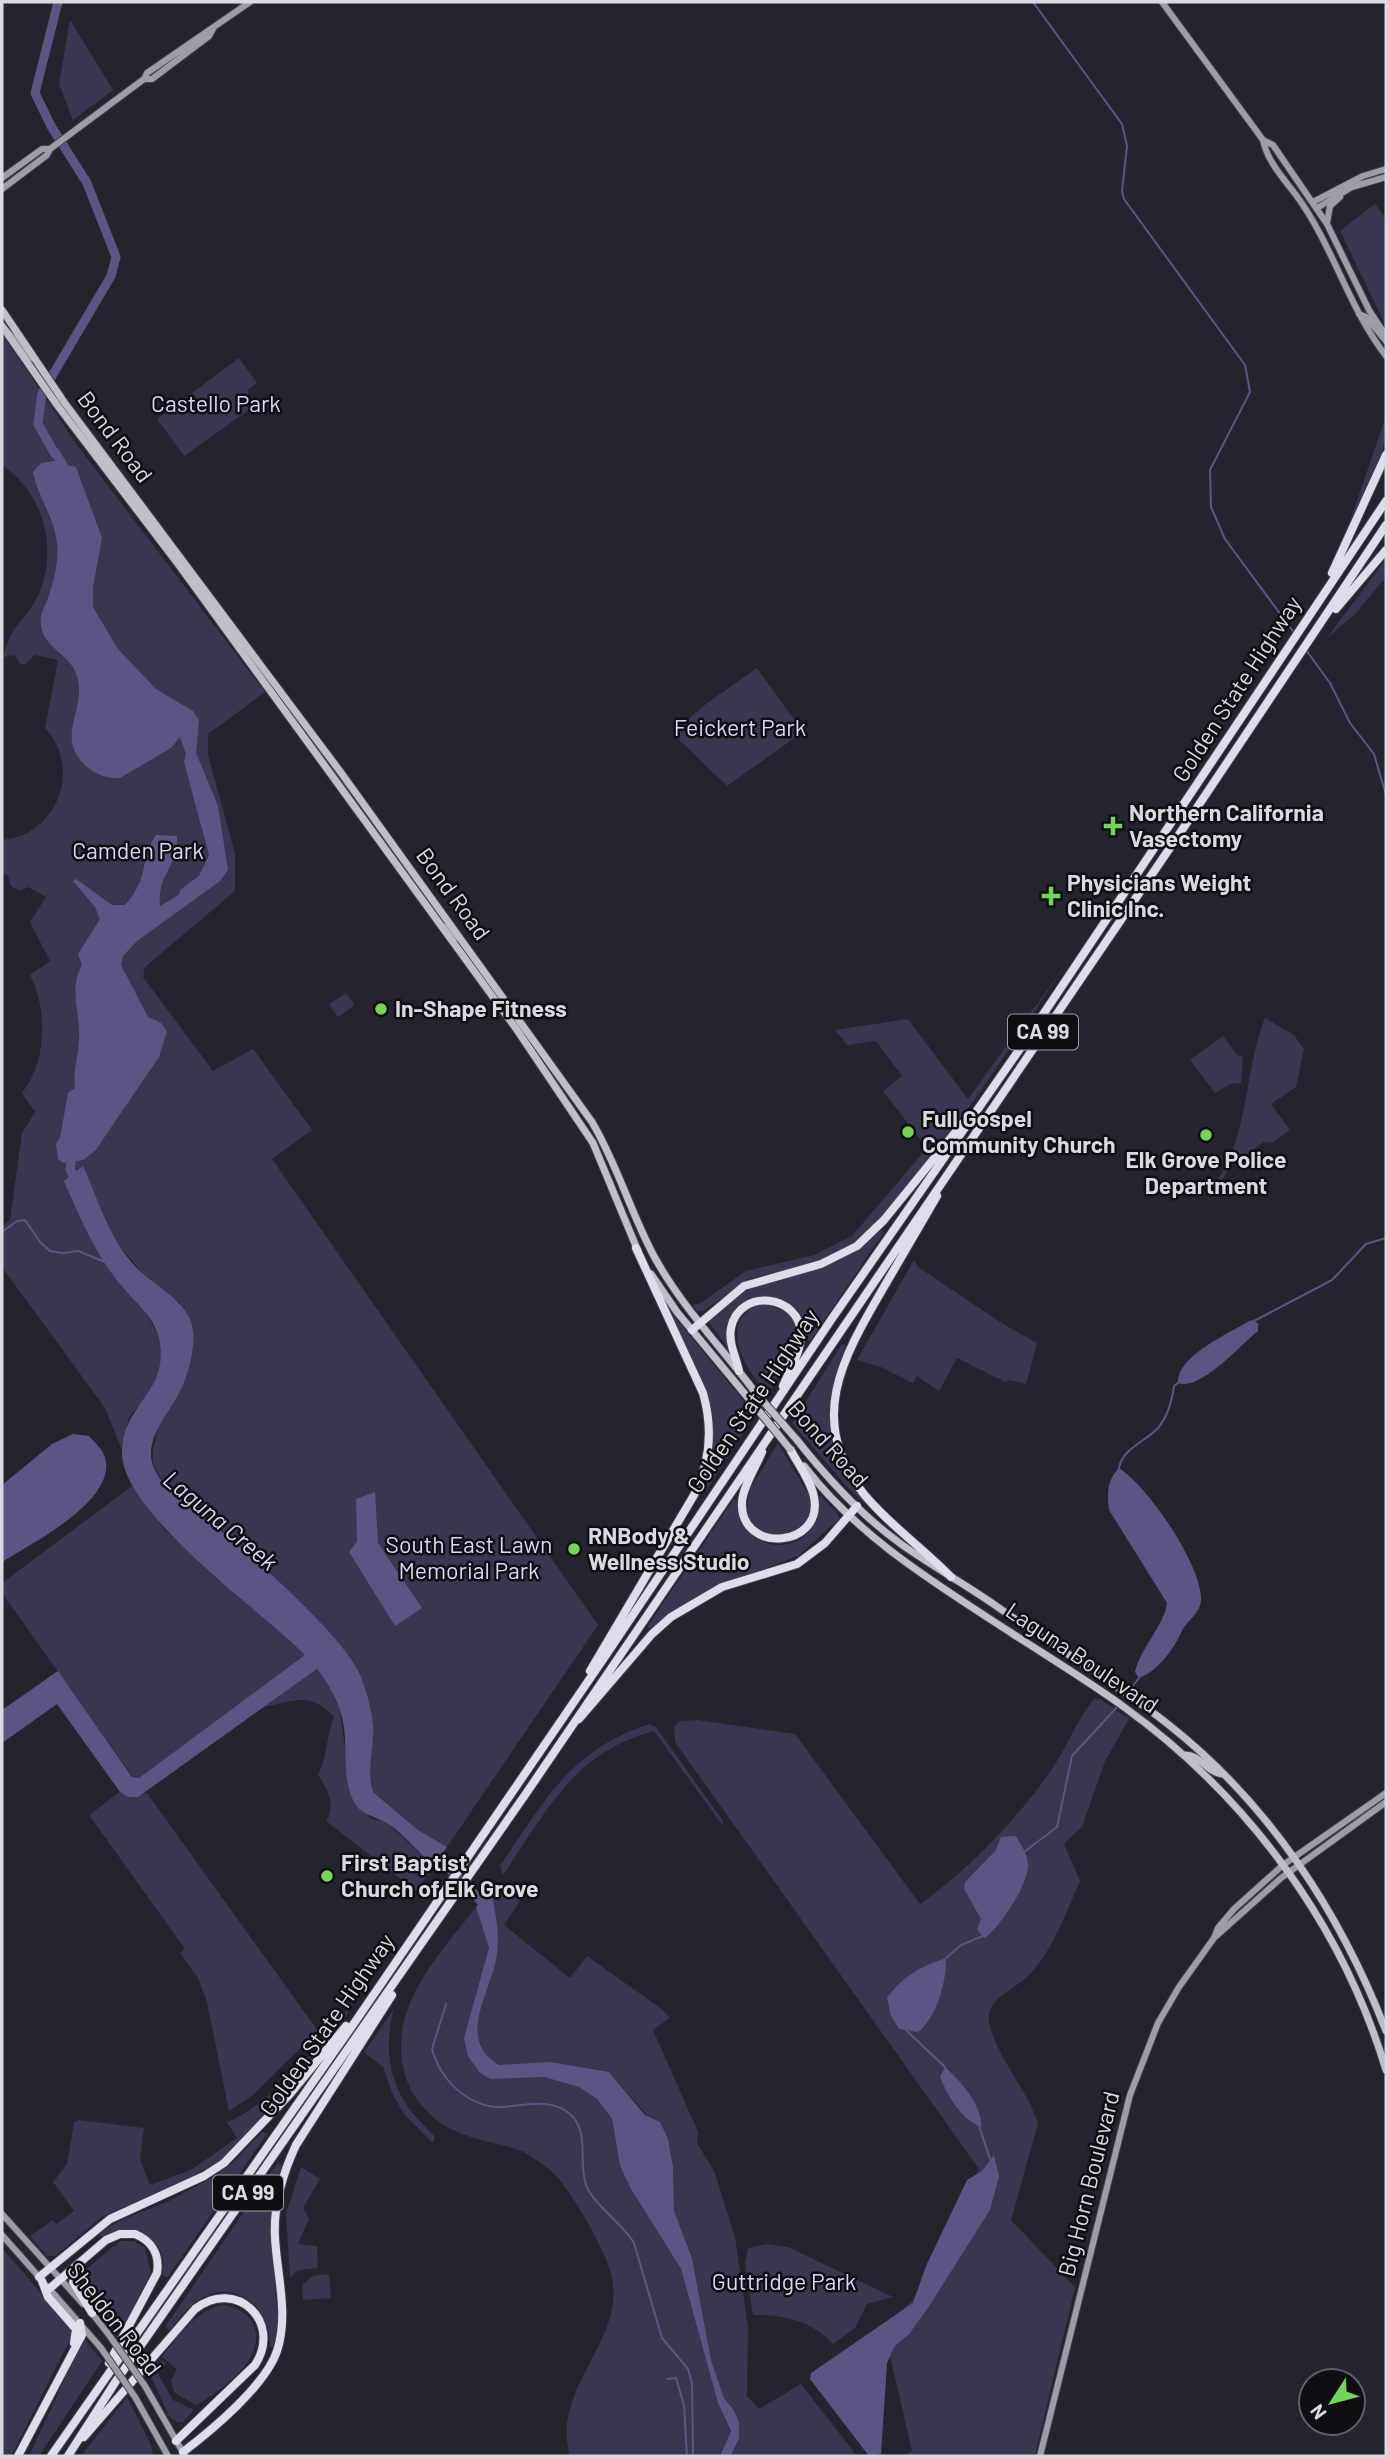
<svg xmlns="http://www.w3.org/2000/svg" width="1388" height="2458" viewBox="0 0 1388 2458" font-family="Barlow,sans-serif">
<rect width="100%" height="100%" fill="#25242e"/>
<path fill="#393651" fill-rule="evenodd" d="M 70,20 L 113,90 L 73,120 L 59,84 Z
M 1375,204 L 1386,219 L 1386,326 L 1340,231 Z
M 2,334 L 77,445 L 265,692 L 208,734 L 208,755 L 235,853 L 235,891 L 145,967 L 143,977 L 213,1071 L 253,1049 L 312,1130 L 272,1159 L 598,1625 L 447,1847 L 418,1830 L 373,1792 L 368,1760 L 374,1738 L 347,1654 L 295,1598 L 167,1489 L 153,1465 L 153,1449 L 159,1424 L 180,1392 L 180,1303 L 147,1279 L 111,1235 L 83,1167 L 120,1285 L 142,1306 L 158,1335 L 163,1364 L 151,1391 L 129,1417 L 122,1450 L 105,1408 L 2,1267 L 2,1226 L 10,1220 L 22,1133 L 35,1112 L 22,1093 C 47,1061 48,1010 30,975 L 50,961 L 30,922 L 46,897 L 28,887 L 19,891 L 11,886 L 8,876 L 2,873 L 2,840 C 57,836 83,768 45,728 L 58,660 L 35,655 L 25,664 L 20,664 L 15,655 L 3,657 C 6,648 9,635 16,627 C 24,617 32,608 38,596 C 59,548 44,494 2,465 ZM 357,1541 L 377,1543 L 421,1608 L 395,1625 L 349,1552 Z
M 239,358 L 257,383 L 248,390 L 249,410 L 184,456 L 157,419 Z
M 1386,416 C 1386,463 1369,493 1346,533 Z
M 1386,559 L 1386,577 L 1355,614 L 1326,639 Z
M 757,668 L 803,732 L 727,786 L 672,733 L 706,704 Z
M 1067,963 L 973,1102 L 875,1224 L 848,1247 L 829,1258 L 748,1279 L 704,1311 L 697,1311 L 693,1305 L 701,1303 L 746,1271 L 814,1255 L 852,1236 L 927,1148 L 883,1091 L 902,1076 L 876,1041 L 847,1045 L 835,1030 L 908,1019 L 968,1099 Z
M 346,993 L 355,1005 L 338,1017 L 329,1004 Z
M 1265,1018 L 1294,1035 L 1304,1049 L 1296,1087 L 1271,1104 L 1290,1130 L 1272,1143 L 1264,1142 L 1229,1167 L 1220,1184 L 1218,1179 C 1250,1129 1244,1071 1265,1018 Z
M 1223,1036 L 1237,1055 L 1243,1057 L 1241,1083 L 1230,1084 L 1215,1093 L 1190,1060 Z
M 880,1229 L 884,1232 L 810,1341 L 806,1339 C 804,1300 769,1286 739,1307 L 729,1345 L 727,1347 L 708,1321 C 722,1309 735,1296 752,1288 C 802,1266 838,1274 880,1229 Z
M 914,1260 L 918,1267 L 1003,1324 L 1037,1343 L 1026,1384 L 1010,1380 L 1005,1382 L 957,1358 L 939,1391 L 917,1376 L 913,1383 L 881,1367 L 857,1360 Z
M 761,1304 C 770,1304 774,1308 782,1310 C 819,1320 778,1376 768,1394 C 744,1369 716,1321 761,1304 Z
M 668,1309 L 755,1415 L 706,1491 L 701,1487 L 710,1413 Z
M 842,1344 L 847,1347 C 834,1377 826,1415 836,1448 C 843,1467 875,1505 888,1524 L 849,1489 L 792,1423 Z
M 778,1443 L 810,1497 L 810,1512 L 805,1525 L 786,1537 L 765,1534 L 749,1520 L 747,1507 L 750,1489 Z
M 132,1486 L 165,1530 L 306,1655 L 139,1778 L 133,1777 L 2,1593 L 2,1583 Z
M 821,1496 L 838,1514 L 839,1519 L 798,1556 L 710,1589 L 672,1612 L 652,1630 L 647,1627 L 734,1499 L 739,1502 C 738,1562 827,1558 817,1497 Z
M 317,1669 L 332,1690 L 340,1711 L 350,1788 L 370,1818 L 386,1822 L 434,1866 L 416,1891 L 326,1821 C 336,1806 328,1789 318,1775 C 328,1755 326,1737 334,1717 C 312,1691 294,1701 264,1707 Z
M 1094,1699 L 1100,1699 L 1129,1719 L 1105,1761 L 1082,1827 L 1064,1844 L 1080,1881 C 1066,1912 1054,1949 1029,1975 C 1014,1991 982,1999 990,2026 C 999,2061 1027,2089 1038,2123 L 1011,2220 L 1075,2287 L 1035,2456 L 905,2456 L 912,2451 L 883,2326 L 912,2301 L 979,2169 L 675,1742 L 674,1726 L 680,1721 L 697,1720 L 795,1734 L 920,1904 C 967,1871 1019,1817 1052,1769 C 1067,1746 1077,1720 1094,1699 Z
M 650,1724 L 656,1727 L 723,1821 L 723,1826 L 654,1731 C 574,1752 546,1812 503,1875 L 500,1866 C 544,1801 571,1749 650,1724 Z
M 120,1792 L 128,1797 L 147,1793 L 318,2031 L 253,2095 L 229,2111 L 207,2002 L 198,1978 L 180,1953 L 185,1949 L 89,1815 Z
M 495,1883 L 520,1901 L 504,1925 L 570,1978 L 587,1956 L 663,2010 L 670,2018 L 653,2030 L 698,2132 L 697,2143 L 714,2171 L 735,2237 L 748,2328 L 747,2396 L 759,2409 L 801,2384 L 857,2456 L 731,2456 L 735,2449 L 733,2409 L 724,2398 L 711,2360 L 692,2258 L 674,2211 L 673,2166 L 668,2139 L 609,2072 C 574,2068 532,2072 500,2065 C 451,2054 495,1978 497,1953 C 499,1932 495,1908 490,1888 Z
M 476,1907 L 489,1948 L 468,2056 L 519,2077 L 544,2077 L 579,2087 L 597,2099 L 612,2120 L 620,2166 L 631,2189 L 681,2269 L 718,2403 L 731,2431 L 720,2456 L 570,2456 C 549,2387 631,2339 610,2270 C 604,2248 568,2184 550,2170 C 541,2164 530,2154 519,2150 C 494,2142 466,2139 444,2125 C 426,2114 411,2095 405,2075 C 386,2009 438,1956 476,1907 Z
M 354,2001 L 346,2016 L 250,2132 L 221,2160 L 185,2180 L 103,2216 L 55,2256 L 47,2256 L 30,2236 L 53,2220 L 56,2224 L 74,2211 L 53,2182 L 67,2164 L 74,2123 L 79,2120 L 144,2128 L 140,2159 L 150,2185 L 191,2170 L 237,2138 L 227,2122 C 275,2103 322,2041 354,2001 Z
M 394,2009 C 383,2047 389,2087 416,2117 C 422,2124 429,2130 435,2137 L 433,2143 L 404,2114 L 392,2093 L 383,2067 L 364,2052 Z
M 263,2131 L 267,2134 L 167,2278 L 162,2274 C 171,2239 130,2218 103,2238 L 99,2234 L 119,2221 L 167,2202 L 217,2175 L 234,2162 Z
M 278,2162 L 284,2166 L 278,2181 L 275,2295 L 279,2310 L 274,2348 L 270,2347 C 272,2312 241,2280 206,2296 C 190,2303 180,2317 170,2330 L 165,2327 Z
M 301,2167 L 320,2179 L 303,2208 L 309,2219 L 298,2244 L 317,2246 L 318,2268 L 298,2270 L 290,2278 L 286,2214 Z
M 120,2241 L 134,2241 L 145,2248 L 151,2273 L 120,2332 L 79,2286 L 77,2277 Z
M 766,2244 L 788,2247 L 893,2297 L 867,2304 L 855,2328 L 833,2344 C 812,2321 783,2314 753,2315 L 745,2262 L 748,2248 Z
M 2,2248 L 72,2329 L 71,2338 L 11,2456 L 2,2456 Z
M 329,2274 L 331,2298 L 303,2300 L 302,2285 L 313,2276 Z
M 222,2305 C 235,2307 247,2311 253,2324 C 269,2357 220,2392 196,2405 L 174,2392 L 171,2381 L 177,2369 L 162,2357 C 177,2338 196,2310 222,2305 Z
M 84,2338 L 102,2361 L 39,2456 L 29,2456 Z
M 162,2360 L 166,2364 L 158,2374 L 173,2400 L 194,2410 L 183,2422 L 177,2422 L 169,2416 L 148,2370 Z
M 127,2397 L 151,2445 L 153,2456 L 81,2456 Z"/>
<path fill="#5b5583" d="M 50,445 L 58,448 L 68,465 L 76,467 L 102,538 L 93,587 L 93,607 L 118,649 L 156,689 L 193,711 L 199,720 L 196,753 L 218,806 L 228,870 L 220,881 L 137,941 L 123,956 L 121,965 L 148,1017 L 161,1023 L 167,1031 L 159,1057 L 95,1151 L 83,1160 L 63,1163 L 58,1159 L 56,1144 L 60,1138 L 68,1093 L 75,1088 C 73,1071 78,1058 79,1040 C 81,1014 68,990 82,965 L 78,954 L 100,919 L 95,907 L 73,881 L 76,879 L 112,905 L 125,905 C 150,878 139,859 156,835 L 177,836 C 178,868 157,873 160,906 L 179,895 L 180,890 L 199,876 L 209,855 L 184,762 L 186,754 L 180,737 L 171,748 L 120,778 C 108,779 94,774 86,766 C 52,735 91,707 75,671 C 67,653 43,647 41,625 C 39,614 46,605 49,595 C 55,578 60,555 56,537 C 52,514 37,494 33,472 L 41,463 L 55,461 Z
M 83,1166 C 99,1201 108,1236 134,1265 C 152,1286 190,1300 193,1331 C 195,1350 188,1376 179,1393 C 168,1415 144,1439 153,1466 C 156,1474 163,1482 167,1489 C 213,1522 341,1628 361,1677 C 368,1695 375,1721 373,1740 C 371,1759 368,1772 373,1792 L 418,1830 L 447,1847 L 434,1866 C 420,1854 400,1830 385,1822 C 374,1816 361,1815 354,1802 C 344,1784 346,1758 345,1738 C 344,1712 333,1689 317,1669 L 138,1797 L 128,1797 L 120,1792 L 57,1704 L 2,1743 L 2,1710 L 58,1671 L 132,1777 L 139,1778 L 305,1655 C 263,1612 118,1511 122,1450 C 125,1400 170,1393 159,1339 C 154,1315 133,1301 119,1283 C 95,1253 79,1216 64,1181 Z
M 1251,1320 L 1258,1323 L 1258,1331 C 1239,1346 1201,1391 1178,1383 C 1176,1356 1230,1333 1251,1320 Z
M 73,1434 L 89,1436 C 96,1444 105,1451 106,1462 C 111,1504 32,1543 2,1562 L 2,1485 L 52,1444 Z
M 1119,1468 C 1148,1487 1199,1561 1201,1597 C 1202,1614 1186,1620 1181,1633 C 1173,1650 1158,1671 1139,1678 L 1135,1672 C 1141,1647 1164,1626 1167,1603 L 1109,1510 C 1107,1494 1107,1480 1119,1468 Z
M 375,1492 L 378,1543 L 422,1608 L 395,1626 L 349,1552 L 357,1541 L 356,1499 Z
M 1016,1836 C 1021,1845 1029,1856 1028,1867 C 1026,1888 1001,1925 985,1938 L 977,1930 L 981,1919 L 964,1889 L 965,1882 L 996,1850 L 1001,1837 Z
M 490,1888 C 495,1908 500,1933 497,1954 C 493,1990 454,2039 499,2065 L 550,2062 L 609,2072 L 645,2115 L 660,2122 L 668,2139 L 673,2166 L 674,2211 L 692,2258 L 711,2360 L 724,2398 L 733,2409 L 739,2422 L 739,2438 L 731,2456 L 720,2456 L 731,2431 L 718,2403 L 681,2269 L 631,2189 L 620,2166 L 612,2119 L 597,2099 L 579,2087 L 544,2077 L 491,2079 L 480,2073 L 468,2056 L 464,2038 L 489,1948 L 476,1907 Z
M 946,1958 C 947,1981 936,2019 918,2032 L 899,2029 L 891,2016 L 887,1998 C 904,1975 920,1967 946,1958 Z
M 945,2067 C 963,2084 980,2102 982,2127 C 961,2120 948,2096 940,2077 Z
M 994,2155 L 999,2176 L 990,2210 L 928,2308 L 909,2334 L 894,2347 L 887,2363 L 881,2454 L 869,2456 L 810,2379 L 811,2373 L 913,2303 L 926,2266 L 967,2180 L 982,2171 Z"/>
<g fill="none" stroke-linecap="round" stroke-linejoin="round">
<path stroke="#5b5583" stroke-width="2" d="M 1033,2 L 1122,124 L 1127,146 L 1122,191 L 1124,199 L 1245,365 L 1250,392 L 1210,470 L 1211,507 L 1225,539 L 1295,634
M 1306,650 L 1330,683 L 1350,723 L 1374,754 L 1386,795
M 2,1232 L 17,1221 L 25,1220 L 40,1242 L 50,1251 L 63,1253 L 78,1251 L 105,1262
M 1254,1321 L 1332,1280 L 1366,1244 L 1386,1238
M 1119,1468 C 1122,1449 1146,1441 1158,1428 C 1168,1416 1172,1401 1174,1386 L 1178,1383
M 1129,1691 L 1139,1678
M 1024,1852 L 1057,1827 L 1072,1756 L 1117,1707
M 946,1958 L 961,1945 L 983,1936
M 446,2004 L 432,2049 C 440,2079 468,2108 502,2107 C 523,2106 551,2097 570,2114 C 590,2132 578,2161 586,2185 C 593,2204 622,2223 634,2243 L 662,2338 L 688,2369 L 692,2383 L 693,2456
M 907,2031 L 945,2067
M 979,2126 L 990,2159
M 667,2379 L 676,2378 L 684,2405 L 687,2456"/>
<path stroke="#5b5583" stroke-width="9" d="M 55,454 L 38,424 L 42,393 L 111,276 L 116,257 L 87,183 L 51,126 L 35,93 L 58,2
M 73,1153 L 70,1169 L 76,1182
M 433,1852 L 482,1902 L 487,1911"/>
<defs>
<path id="secondary" d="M 1162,2 L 1263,140 C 1267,161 1284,179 1296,195 C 1333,245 1348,307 1386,356
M 144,79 L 152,79 L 209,36 L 214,27
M 1263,140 L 1273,145 L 1327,224 L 1369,310 L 1386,336
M 2,178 L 42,149 L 50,149
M 2,189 L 47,155 L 50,149 L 144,79 L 147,73 L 250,2
M 1313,202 L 1363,176 L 1386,169
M 1317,208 L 1352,187 L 1386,177
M 1327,223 L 1330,206 L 1340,197
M 1359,314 L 1366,317 L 1386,341
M 4,328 L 32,358
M 443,926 L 462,941
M 1214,1938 L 1281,1878 L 1386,1802
M 2,2214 L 83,2304
M 2,2235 L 40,2278
M 47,2286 L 101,2348
M 91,2312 L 109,2335
M 145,2386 L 185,2456
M 135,2397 L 168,2456
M 1040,2456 L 1130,2095 L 1158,2023 L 1179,1987 L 1214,1938 L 1218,1928 L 1234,1909 L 1283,1865 L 1386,1793"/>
<path id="primary" d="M 2,310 L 64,402 L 342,774 L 592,1122 C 618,1166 631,1214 655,1258 C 682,1307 722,1348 755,1392
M 2,326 L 57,405 L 178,564 L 517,1030 L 593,1143 L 638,1251
M 651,1274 L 677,1312 L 749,1399
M 797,1440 C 827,1478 862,1516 901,1544 C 933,1567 967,1585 999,1608 C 1055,1647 1115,1682 1169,1725 C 1269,1804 1340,1912 1386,2031
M 804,1466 C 860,1539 938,1585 1013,1634 C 1050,1658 1088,1681 1124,1707 C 1247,1796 1342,1924 1386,2070
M 1184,1755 C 1200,1754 1206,1772 1222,1774"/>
<path id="motorway" d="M 1332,573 L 1386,455
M 1336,609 L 1386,550
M 937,1196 C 918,1228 900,1260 881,1292 C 842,1359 807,1421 863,1493 C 888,1524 923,1548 951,1577
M 692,1330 L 744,1286 L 821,1264 L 857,1246 L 884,1220 L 962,1124
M 739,1371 C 736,1357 728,1342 731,1328 C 739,1287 801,1294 801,1335 C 801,1352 789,1371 783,1386
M 762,1452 C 756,1467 743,1486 742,1502 C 739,1554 824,1549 814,1497 C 811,1481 798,1464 790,1449
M 590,1671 L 694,1495 C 710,1463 713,1428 703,1393 L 636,1248
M 579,1719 L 652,1634 L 671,1617 L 722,1587 L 797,1564 L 825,1543 L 857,1506
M 78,2268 L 73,2282 L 92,2313
M 39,2277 L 110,2219 L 204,2176 L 224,2163 L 290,2094 L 346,2026
M 42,2281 L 48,2297 L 76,2329 L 74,2343
M 49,2289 L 106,2240 L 120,2234 L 135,2234 C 152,2241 160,2255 157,2273 L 109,2363
M 84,2437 L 195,2309 C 236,2277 283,2322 255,2365 L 176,2441
M 183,2452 C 212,2430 265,2386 277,2351 C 289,2315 277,2275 275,2238 C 273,2205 282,2175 296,2145 L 392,1995
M 18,2456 L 82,2335 L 80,2323
M 51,2456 L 357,2019 L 604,1658 L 831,1320 L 1024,1043 L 1386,501
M 68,2456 L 116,2381 L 525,1795 L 1176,839 L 1386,525"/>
</defs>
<use href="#secondary" stroke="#42414a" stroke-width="8"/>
<use href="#primary" stroke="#42414a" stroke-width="9"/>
<use href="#motorway" stroke="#42414a" stroke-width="10"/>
<use href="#secondary" stroke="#9d9da6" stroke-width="6"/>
<use href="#primary" stroke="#bfbfca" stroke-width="7"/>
<use href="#motorway" stroke="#deddeb" stroke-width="8"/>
<defs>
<path id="secondary-bridge" d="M 109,2335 L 145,2386
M 101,2348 L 135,2397"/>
<path id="primary-bridge" d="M 755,1392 L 797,1440
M 749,1399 L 790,1449"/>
</defs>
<use href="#secondary-bridge" stroke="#42414a" stroke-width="8" stroke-linecap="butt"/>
<use href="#primary-bridge" stroke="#42414a" stroke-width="9" stroke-linecap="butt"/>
<use href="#secondary-bridge" stroke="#9d9da6" stroke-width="6"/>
<use href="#primary-bridge" stroke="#bfbfca" stroke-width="7"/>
</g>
<g fill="#77d259" stroke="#0f0e13" stroke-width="2.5">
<path d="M1109.5 815.5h7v7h7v7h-7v7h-7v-7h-7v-7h7z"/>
<path d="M1047.5 885.5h7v7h7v7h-7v7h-7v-7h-7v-7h7z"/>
<circle cx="381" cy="1009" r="7"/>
<circle cx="908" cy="1132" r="7"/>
<circle cx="1206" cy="1135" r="7"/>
<circle cx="574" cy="1549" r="7"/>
<circle cx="327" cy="1876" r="7"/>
</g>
<g text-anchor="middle" stroke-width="5" stroke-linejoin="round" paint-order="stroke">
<g fill="#0f0e13" stroke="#9c9ca2" stroke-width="2">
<rect x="1008" y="1014.5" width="70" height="35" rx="5"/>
<rect x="213" y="2175.5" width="70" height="35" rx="5"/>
</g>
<g font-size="21" font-weight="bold" fill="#d9d9e0">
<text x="1043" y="1039">CA 99</text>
<text x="248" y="2200">CA 99</text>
</g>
<g font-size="23" fill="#dad8f6" stroke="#0f0e13">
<text x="216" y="412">Castello Park</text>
<text x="740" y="736">Feickert Park</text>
<text x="138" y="859">Camden Park</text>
<text x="469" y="1553">South East Lawn<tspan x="469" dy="26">Memorial Park</tspan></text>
<text x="784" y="2290">Guttridge Park</text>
</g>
<g font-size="23" fill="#d9d9e0" stroke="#0f0e13">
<text transform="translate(115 437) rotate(53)" y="8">Bond Road</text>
<text transform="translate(1237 689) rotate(-57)" y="8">Golden State Highway</text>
<text transform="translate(453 894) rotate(54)" y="8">Bond Road</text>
<text transform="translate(753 1401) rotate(-56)" y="8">Golden State Highway</text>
<text transform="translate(828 1444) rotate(48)" y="8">Bond Road</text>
<text transform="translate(1082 1658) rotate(34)" y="8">Laguna Boulevard</text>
<text transform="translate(327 2025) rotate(-55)" y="8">Golden State Highway</text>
<text transform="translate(1089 2184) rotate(-76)" y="8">Big Horn Boulevard</text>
<text transform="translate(114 2319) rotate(52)" y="8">Sheldon Road</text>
</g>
<g font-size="23" font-weight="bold" fill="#d9d9e0" stroke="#0f0e13" text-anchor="start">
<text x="1129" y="821">Northern California<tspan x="1129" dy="26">Vasectomy</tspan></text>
<text x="1067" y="891">Physicians Weight<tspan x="1067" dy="26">Clinic Inc.</tspan></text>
<text x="395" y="1017">In-Shape Fitness</text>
<text x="922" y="1127">Full Gospel<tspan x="922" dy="26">Community Church</tspan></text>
<text x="1206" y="1168" text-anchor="middle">Elk Grove Police<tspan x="1206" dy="26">Department</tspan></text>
<text x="588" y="1544">RNBody &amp;<tspan x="588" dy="26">Wellness Studio</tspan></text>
<text x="341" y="1871">First Baptist<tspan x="341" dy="26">Church of Elk Grove</tspan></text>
</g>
<g font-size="24" font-style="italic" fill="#d8d6f4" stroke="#0f0e13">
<text transform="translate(220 1521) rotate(40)" y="8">Laguna Creek</text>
</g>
</g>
<rect width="1388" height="2458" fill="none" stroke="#d9d9e0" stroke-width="7"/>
<g transform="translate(1332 2402) rotate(234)"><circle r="33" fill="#0f0e13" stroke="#605f65" stroke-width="2"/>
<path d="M0-5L12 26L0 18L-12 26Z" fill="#77d259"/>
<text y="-10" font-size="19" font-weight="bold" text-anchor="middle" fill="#d9d9e0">N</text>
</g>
</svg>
